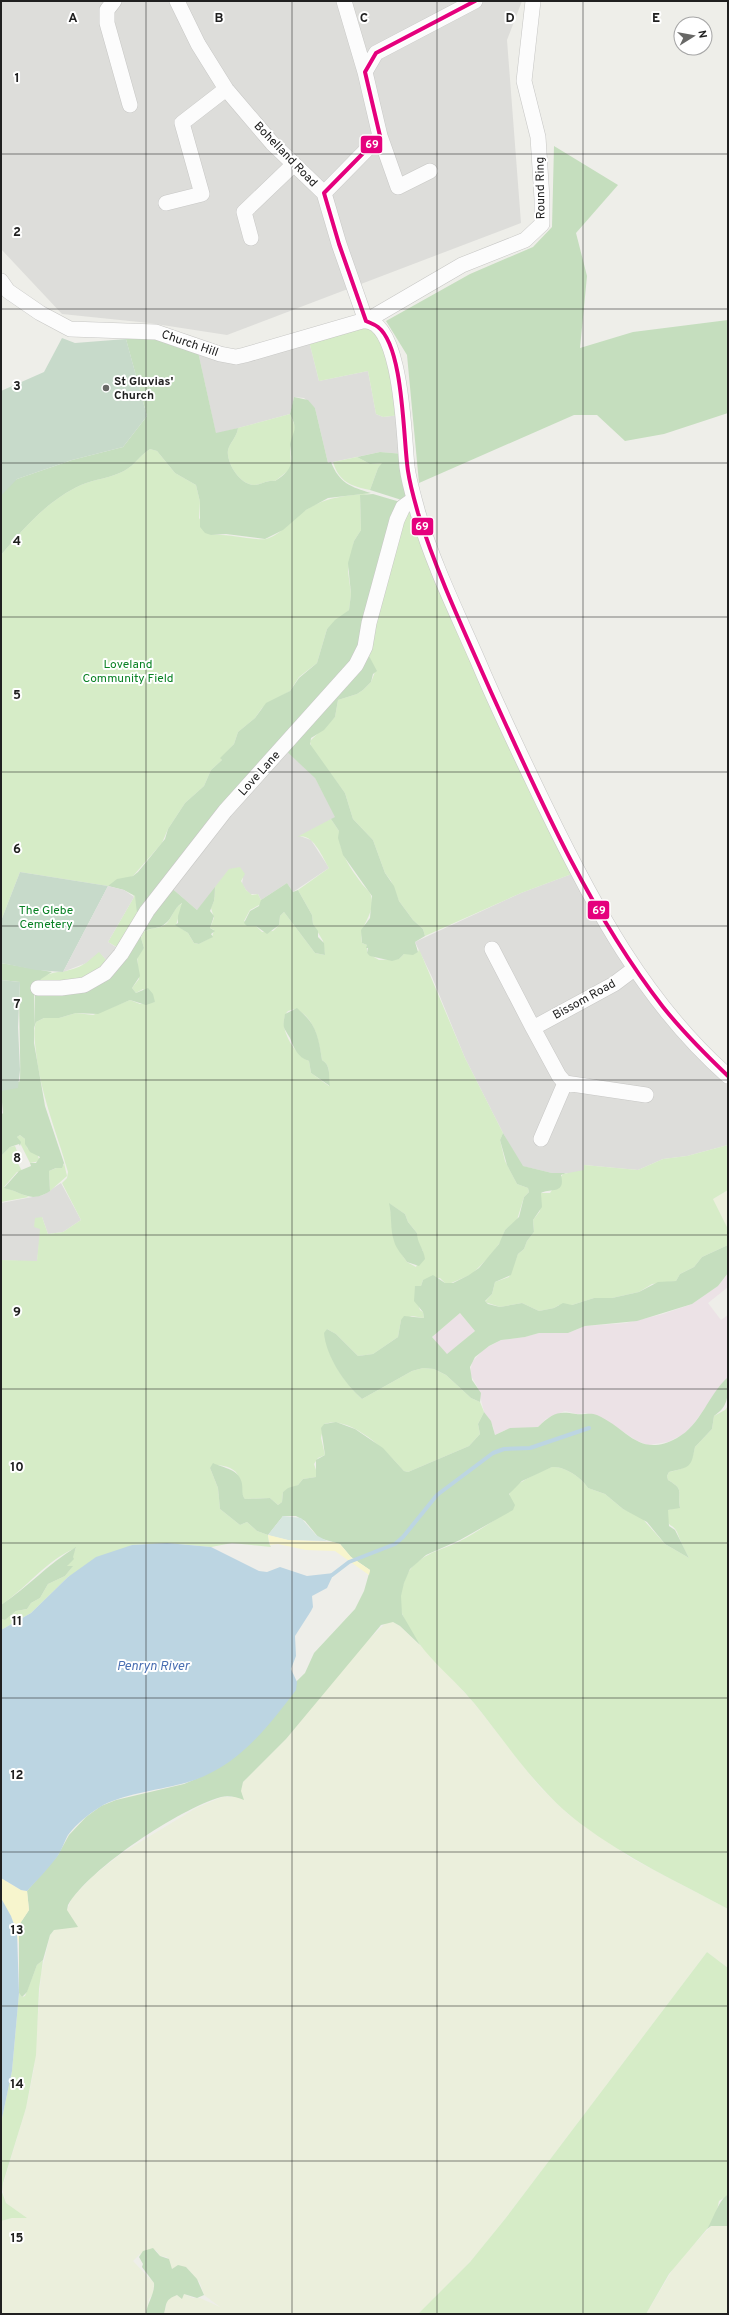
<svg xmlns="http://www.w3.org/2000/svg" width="729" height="2315" viewBox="0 0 729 2315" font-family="Overpass,sans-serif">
<rect width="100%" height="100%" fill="#eeeee9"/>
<path fill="#ddddda" d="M 1,1 L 522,1 L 507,40 L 521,223 L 227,335 L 149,323 L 62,314 L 1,249 Z
M 308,337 L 319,381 L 368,371 L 376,414 L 383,417 L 400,415 L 404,454 L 380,452 L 328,463 L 315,408 L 304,398 L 294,397 L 290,414 L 216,434 L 197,347 L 220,355 Z
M 283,748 L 314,776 L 336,817 L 300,836 L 311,840 L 329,868 L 293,892 L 287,883 L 261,900 L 258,894 L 250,894 L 246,890 L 242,884 L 243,877 L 197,910 L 168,885 Z
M 577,872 L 624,954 L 728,1077 L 728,1145 L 687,1156 L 663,1159 L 638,1170 L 584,1165 L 584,1170 L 579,1173 L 552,1173 L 522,1166 L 503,1133 L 465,1058 L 432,977 L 415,942 L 521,893 Z
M 61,1183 L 81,1220 L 63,1232 L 48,1234 L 42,1217 L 37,1262 L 1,1260 L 1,1203 L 43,1195 Z"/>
<path fill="#ece2e6" d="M 728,1273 L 728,1287 L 708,1303 L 721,1320 L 728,1315 L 728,1377 L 692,1426 L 684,1434 L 668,1442 L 648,1445 L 637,1441 L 610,1423 L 586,1413 L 577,1414 L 565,1411 L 546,1419 L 538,1427 L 505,1430 L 495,1435 L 493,1426 L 484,1412 L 478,1388 L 470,1374 L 472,1362 L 484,1349 L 501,1340 L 525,1337 L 539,1333 L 568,1333 L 585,1326 L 626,1323 L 663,1314 L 692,1304 L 718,1286 Z
M 460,1313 L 475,1331 L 447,1355 L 432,1337 Z"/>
<path fill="#ebefdc" d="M 728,1190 L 728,1229 L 713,1199 Z
M 387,1622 L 393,1622 L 400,1626 L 432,1657 L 473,1702 L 539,1786 L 568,1814 L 631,1858 L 728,1909 L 728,1968 L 707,1952 L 505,2219 L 470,2262 L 418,2314 L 164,2314 L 167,2301 L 170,2297 L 184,2294 L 193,2298 L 200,2298 L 220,2307 L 204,2295 L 200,2283 L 186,2267 L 172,2269 L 167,2257 L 160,2256 L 156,2250 L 140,2254 L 133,2261 L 154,2283 L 153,2294 L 149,2299 L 146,2314 L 1,2314 L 1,2221 L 12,2218 L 26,2218 L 6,2203 L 2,2188 L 26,2108 L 34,2069 L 41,1974 L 50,1935 L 54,1930 L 73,1922 L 67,1910 L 72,1898 L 93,1876 L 122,1853 L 196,1808 L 222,1797 L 239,1797 L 243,1782 L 286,1739 L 365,1643 Z
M 711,2226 L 728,2226 L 728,2314 L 646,2314 L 676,2264 Z"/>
<path fill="#d6ecc7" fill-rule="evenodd" d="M 377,325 L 400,415 L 383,417 L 376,414 L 368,371 L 319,381 L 308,337 Z
M 290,414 L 296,429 L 290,445 L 291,466 L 289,470 L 275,481 C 266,480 262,485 254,485 C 240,485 226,463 228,450 C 230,442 237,437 238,428 Z
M 150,449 L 157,451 L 175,473 L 196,485 L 200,502 L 199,518 L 211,535 C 226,533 257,541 266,539 C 283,534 292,518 306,510 C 328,496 346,496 371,493 L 360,496 L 361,530 L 354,541 L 348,571 L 351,594 L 349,610 L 327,629 L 317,663 L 299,677 L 290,691 L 262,708 L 255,718 L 238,732 L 234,744 L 221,758 L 222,760 L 211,770 L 204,786 L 185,803 L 168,829 L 162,843 L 133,876 L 108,886 L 20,872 L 1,921 L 1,555 C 24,528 48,500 81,485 C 95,479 111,478 124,471 C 135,465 140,455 150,449 Z
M 357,457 L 370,464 L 383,463 L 378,468 L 370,490 C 351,486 339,482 333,462 Z
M 414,500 L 577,872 L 521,893 L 425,936 L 423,929 L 413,920 L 399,901 L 391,881 L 385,873 L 373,840 L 353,819 L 345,793 L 311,747 L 310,741 L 335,717 L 338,700 L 357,694 L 363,690 L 371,682 L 375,672 L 369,656 L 398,520 Z
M 331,819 L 339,831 C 338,851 350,868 362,884 C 365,888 370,891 371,896 C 376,915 358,925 362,943 L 367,945 L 367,953 L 379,960 L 399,959 L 404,954 L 418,952 L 419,949 L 465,1058 L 503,1133 L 500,1140 L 505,1161 L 517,1184 L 528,1188 L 529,1192 L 524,1197 L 517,1220 L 505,1230 L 501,1241 L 490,1256 L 472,1274 L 449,1284 L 445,1283 L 440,1278 L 423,1280 L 421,1286 L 415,1289 L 415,1295 L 420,1310 L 423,1312 L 424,1318 L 412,1316 L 401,1320 L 398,1337 L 373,1354 L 358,1356 L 336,1334 L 327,1329 C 321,1350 346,1385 362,1399 L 412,1371 L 423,1368 L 434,1369 L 446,1375 L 471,1398 L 480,1402 L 484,1412 L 478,1424 L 480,1434 L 469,1446 L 408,1472 L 404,1471 C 389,1453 350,1414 324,1424 L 321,1438 L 325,1455 L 318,1458 L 314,1464 L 317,1473 L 316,1477 L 303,1479 L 298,1485 L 283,1492 L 282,1502 L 278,1505 L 270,1498 L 245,1499 C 235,1487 249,1468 217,1465 L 210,1468 L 218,1488 L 220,1509 L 240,1525 L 247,1522 L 257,1531 L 268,1535 L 269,1543 L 271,1547 L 232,1543 L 211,1547 L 167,1543 L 132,1545 L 68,1577 L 31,1613 L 1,1630 L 1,1619 L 5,1620 L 16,1611 L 27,1609 L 31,1603 L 40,1598 L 48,1584 L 65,1576 L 72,1567 L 67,1566 L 76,1548 C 47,1559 27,1588 1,1605 L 1,1260 L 37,1261 L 40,1229 L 34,1227 L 35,1218 L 42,1217 L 48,1234 L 63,1232 L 81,1220 L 62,1183 L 67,1178 L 68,1172 C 56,1130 41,1096 36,1052 C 35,1042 33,1032 36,1022 L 44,1018 L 59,1018 L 76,1013 L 93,1015 L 130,1000 L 140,1004 L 155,1002 L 143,989 L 136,993 L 132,988 L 139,979 L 137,956 L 144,948 L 141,938 L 143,932 C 151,927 159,930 167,923 C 173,916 173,908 183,903 L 176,925 L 188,933 L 194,943 L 199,944 L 212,937 L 214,930 L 210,928 L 214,918 L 211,908 L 214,901 L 215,887 L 229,869 L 240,867 L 245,874 L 241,881 L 246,890 L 252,895 L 258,894 L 261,900 L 261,904 L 250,910 L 244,921 L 256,926 L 262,932 L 273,931 L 279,925 L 280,916 L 284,912 L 315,953 L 325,955 L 323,941 L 313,924 L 312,915 L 298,890 L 329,868 C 322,857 313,832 297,837 ZM 295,1009 C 315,1016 319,1042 322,1060 C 332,1066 328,1076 329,1086 L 311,1073 L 309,1061 C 295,1056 275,1024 288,1011 ZM 390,1204 L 405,1214 L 408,1222 L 417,1233 L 417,1242 L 423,1251 L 416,1267 L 407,1262 C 390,1238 393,1232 390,1204 Z
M 133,894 C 147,907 126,936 120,949 L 108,942 L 134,897 Z
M 99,951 L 110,965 L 100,977 L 36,985 C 45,969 61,974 76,968 C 85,965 92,957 99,951 Z
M 20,1135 L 25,1139 L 27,1148 L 37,1154 L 40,1161 L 30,1163 L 17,1137 Z
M 728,1145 L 728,1190 L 713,1199 L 728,1229 L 728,1245 L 702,1257 L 694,1267 L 680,1274 L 676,1281 L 652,1284 L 639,1292 L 612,1298 L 594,1298 L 572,1305 L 559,1305 L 554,1308 L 539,1311 L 522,1303 L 500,1307 L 485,1302 L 492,1294 L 495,1282 L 509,1277 L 518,1254 L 524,1249 L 527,1241 L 534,1232 L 533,1220 L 540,1211 L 541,1193 L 550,1193 L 563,1174 L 584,1170 L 584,1165 L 638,1170 L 663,1159 L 687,1156 Z
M 15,1146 L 17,1151 L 13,1154 L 22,1171 L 17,1172 L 4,1187 L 29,1197 L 1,1202 L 1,1156 L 10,1147 Z
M 64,1163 L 67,1176 L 50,1191 L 49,1171 L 64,1165 Z
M 728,1406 L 728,1909 C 678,1882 626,1858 581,1824 C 537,1791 508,1745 474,1703 C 450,1674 417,1651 403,1616 C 398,1605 401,1588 406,1577 C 416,1555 439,1551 458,1542 C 472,1535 486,1526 499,1517 C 506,1513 507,1500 510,1493 C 514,1483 542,1471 552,1467 C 565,1466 582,1478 588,1488 L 605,1494 L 623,1509 L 641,1517 L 665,1544 L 689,1558 C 684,1549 680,1540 677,1532 C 672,1522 665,1529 668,1510 L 680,1507 C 677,1490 685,1490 668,1480 L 667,1476 L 669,1472 C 688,1468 691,1465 695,1447 L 712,1429 L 714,1416 L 725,1410 Z
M 707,1952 L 728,1968 L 728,2195 L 719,2201 L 716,2215 L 707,2229 L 669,2274 L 646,2314 L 418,2314 L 470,2262 L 505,2219 Z
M 43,1960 L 39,1989 L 36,2055 L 26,2108 L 3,2183 L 2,2192 L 6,2203 L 27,2218 L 12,2218 L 1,2221 L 1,2123 L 12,2071 L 19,1993 L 22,1997 L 25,1996 L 37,1965 Z"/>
<path fill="#c5debe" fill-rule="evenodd" d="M 554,146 L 618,185 L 576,233 L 587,276 L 580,348 L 633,332 L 728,320 L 728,413 L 664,434 L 625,441 L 597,415 L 574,415 L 419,483 L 407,355 L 386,321 L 470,274 L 533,247 L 552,227 Z
M 124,332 L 197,347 L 216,433 L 238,428 C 237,437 230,442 228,450 C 226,463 240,485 254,485 C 262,485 266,480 275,481 C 286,474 293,468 291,454 C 291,450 290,447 290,444 C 294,429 298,430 290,414 L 294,397 L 308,400 L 315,408 L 328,463 L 331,462 C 339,483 351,487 371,493 L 328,498 L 306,510 L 283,530 L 265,539 L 226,534 L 211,535 L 205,533 L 200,527 L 200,502 L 196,485 L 175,473 L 157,451 L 150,449 C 140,455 135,465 124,471 C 111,478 95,479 81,485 C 48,500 24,528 1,555 L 1,488 L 17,479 L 72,460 L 123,447 L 147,416 Z
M 380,452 L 404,454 L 408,502 L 370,490 L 378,468 L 382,463 L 370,464 L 357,457 Z
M 373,494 L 407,504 L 365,647 L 137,913 L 135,896 L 124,890 L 108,886 L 117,879 L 133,876 L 138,872 L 165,839 L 168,829 L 185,803 L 204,786 L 211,770 L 222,760 L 220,758 L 234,744 L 238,732 L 255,718 L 266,703 L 290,691 L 299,678 L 317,663 L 327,629 L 335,620 L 349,610 L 351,594 L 348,563 L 354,541 L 361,530 L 360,495 Z
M 369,656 L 377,671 L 373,674 L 371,682 L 363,690 L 357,694 L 338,700 L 335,717 L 324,730 L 311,738 L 310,744 L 345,793 L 353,819 L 373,840 L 385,873 L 394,886 L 399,901 L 413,920 L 423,929 L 425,936 L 415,942 L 418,952 L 413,955 L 404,954 L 399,959 L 392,961 L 370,956 L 367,953 L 368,948 L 366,948 L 367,945 L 362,943 L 361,930 L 370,918 L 372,896 L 343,855 L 338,838 L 339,831 L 331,819 L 335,817 L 315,778 L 283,748 Z
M 287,883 L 293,892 L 298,890 L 312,915 L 313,924 L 318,931 L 318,937 L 324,943 L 325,955 L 315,953 L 284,912 L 280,916 L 279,925 L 267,934 L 256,926 L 247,926 L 244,923 L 250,911 L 259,906 L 261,900 Z
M 168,885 L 197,910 L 215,887 L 214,901 L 210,911 L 214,916 L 210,928 L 215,931 L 211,934 L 213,937 L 199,944 L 194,943 L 188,933 L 175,925 L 178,923 L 178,916 L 182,903 C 173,909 173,917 166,923 C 158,930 151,927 142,932 L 141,938 L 144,948 L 137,959 L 140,976 L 132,988 L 136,993 L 148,988 L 153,994 L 155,1002 L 146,1005 L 130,1000 L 98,1014 L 76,1013 L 59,1018 L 44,1018 L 36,1022 L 34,1028 L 35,991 L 93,983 Z
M 1,963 L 52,972 L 41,979 L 34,991 L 34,1043 L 45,1106 L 64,1163 L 62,1168 L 56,1168 L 49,1171 L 50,1191 C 30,1204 23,1192 4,1188 L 19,1171 L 31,1166 L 30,1163 L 36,1163 L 40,1157 L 30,1152 L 25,1144 L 25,1139 L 20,1135 L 17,1137 L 21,1142 L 20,1146 L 19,1144 L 10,1147 L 1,1156 L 1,1115 L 3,1113 L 1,1091 L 20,1081 C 21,1048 18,1015 20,982 L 1,980 Z
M 297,1008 C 301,1012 305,1015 309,1020 C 318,1031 320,1047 322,1060 C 332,1066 328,1077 330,1086 L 311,1073 L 309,1061 C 297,1057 294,1048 290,1038 C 284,1027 282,1029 285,1014 Z
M 503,1133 L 523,1166 L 552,1173 L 566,1173 L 561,1175 C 566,1195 550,1188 541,1193 L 542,1207 L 533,1220 L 534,1232 L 527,1241 L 524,1249 L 518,1254 L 511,1275 L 495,1282 L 492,1294 L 485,1301 L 488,1304 L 500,1307 L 522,1303 L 539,1311 L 554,1308 L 563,1303 L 572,1305 L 594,1298 L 612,1298 L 639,1292 L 658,1282 L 676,1281 L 680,1274 L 694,1267 L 702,1257 L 728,1245 L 728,1273 L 718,1286 L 692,1304 L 637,1321 L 585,1326 L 568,1333 L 539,1333 L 525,1337 L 501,1340 L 489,1346 L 475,1357 L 470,1367 L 472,1380 L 481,1393 L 480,1402 L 471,1398 L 446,1375 L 434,1369 L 423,1368 L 412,1371 L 362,1399 C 344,1383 326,1356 324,1333 L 327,1329 L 336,1334 L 358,1356 L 373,1354 L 398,1337 L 401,1320 L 404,1316 L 424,1318 L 423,1312 L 414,1301 L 415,1286 L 421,1286 L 423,1280 L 433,1275 L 445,1283 L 453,1283 L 469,1275 L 479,1268 L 499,1244 L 505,1230 L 519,1217 L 524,1197 L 529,1192 L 528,1188 L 517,1184 L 507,1165 L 500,1140 ZM 460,1313 L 475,1331 L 447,1354 L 432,1337 Z
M 389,1203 L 405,1214 L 408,1222 L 417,1233 C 417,1243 424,1249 425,1259 L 419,1266 L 407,1262 C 403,1256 396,1249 394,1241 C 390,1229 392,1216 389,1203 Z
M 728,1377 C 728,1396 729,1406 714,1416 L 712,1429 L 695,1447 C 691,1467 691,1467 669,1472 L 667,1476 L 668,1480 C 685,1490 677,1490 680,1508 L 668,1510 L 669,1526 L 675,1530 L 689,1558 L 665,1544 L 647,1522 L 623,1509 L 605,1494 L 588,1488 C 582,1478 565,1466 552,1467 L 522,1481 L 509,1494 L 515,1505 L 513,1510 L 460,1540 L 426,1555 L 410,1569 L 404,1583 L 401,1596 L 402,1614 L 420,1645 L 400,1626 L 393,1622 L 381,1625 L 286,1739 L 243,1782 L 241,1791 L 244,1800 C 237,1797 228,1795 221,1797 C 179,1809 90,1868 68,1905 L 67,1910 L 78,1927 L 54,1930 L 50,1935 L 43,1960 L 37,1965 L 27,1992 L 22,1997 L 19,1993 L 19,1925 L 29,1910 L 27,1891 L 58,1855 L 69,1835 L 86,1817 L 101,1806 L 116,1800 L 184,1784 L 198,1778 L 305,1673 L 314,1653 L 355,1609 L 364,1591 L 370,1570 L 351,1557 L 340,1544 L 319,1538 L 305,1521 L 296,1516 L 283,1516 L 268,1535 L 257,1531 L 247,1522 L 240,1525 L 220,1509 L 218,1488 L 210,1468 L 213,1463 C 223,1468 240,1469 242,1484 C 243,1490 241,1494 245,1499 L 270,1498 L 278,1505 L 282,1502 L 283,1492 L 288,1488 L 298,1485 L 303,1479 L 316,1477 L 316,1460 L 325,1455 L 321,1428 L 324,1424 L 336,1422 L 355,1429 L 383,1448 L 404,1471 L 408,1472 L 469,1446 L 480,1434 L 478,1424 L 484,1412 L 491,1421 L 495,1435 L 510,1428 L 538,1427 C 553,1413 557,1411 576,1414 C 584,1415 590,1412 597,1415 C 627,1428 639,1459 677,1438 C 701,1425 708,1395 728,1377 Z
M 76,1547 L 73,1557 L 74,1559 L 67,1566 L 73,1566 L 65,1576 L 48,1584 L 40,1598 L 31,1603 L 27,1609 L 16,1611 L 5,1620 L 1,1619 L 1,1605 C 28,1587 48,1564 76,1547 Z
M 728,2195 L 728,2226 L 711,2226 L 707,2229 C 713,2220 720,2197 728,2195 Z
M 153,2248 L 160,2256 L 169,2259 L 172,2269 L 178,2265 L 186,2267 L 197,2279 L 204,2295 L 197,2298 L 184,2294 L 182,2299 L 177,2295 C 165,2300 167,2302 164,2314 L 146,2314 C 147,2303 155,2294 154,2283 L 142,2267 L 143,2264 L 139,2257 L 143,2251 Z"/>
<path fill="#d6e6df" d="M 283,1516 L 301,1518 L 316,1535 L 327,1541 L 288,1540 L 268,1535 Z"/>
<path fill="#f7f5cd" d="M 268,1535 L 288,1540 L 333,1542 L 340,1544 L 351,1557 L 370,1570 L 369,1575 L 335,1551 L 306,1550 L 278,1544 L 270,1545 Z
M 1,1878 L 21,1890 L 27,1891 L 29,1910 L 19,1925 L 19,1944 L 14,1923 L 1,1898 Z"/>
<path fill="#c7daca" d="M 62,338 L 75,343 L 126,339 L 147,416 L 123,447 L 72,460 L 17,479 L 1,496 L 1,391 L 44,372 Z
M 20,872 L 108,886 L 63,972 L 36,970 L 1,963 L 1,921 Z
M 1,980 L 20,982 L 18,1027 L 20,1070 L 18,1088 L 1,1091 Z"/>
<path fill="#dfdfdc" d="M 108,886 L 124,890 L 134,897 L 108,942 L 119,949 L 109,963 L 99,952 L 86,963 L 63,972 Z"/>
<path fill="#bcd5e2" d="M 167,1543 L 211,1547 L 259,1571 L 267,1572 L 280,1567 L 307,1576 L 334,1573 L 327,1588 L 312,1596 L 313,1607 L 311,1611 L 295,1636 L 296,1656 L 291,1669 L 297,1682 L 296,1690 C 265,1731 234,1771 181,1784 C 158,1790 119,1795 100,1807 C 89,1814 76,1824 68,1835 C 64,1842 62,1850 57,1857 C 48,1869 37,1880 27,1891 L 21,1890 L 1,1878 L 1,1630 L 31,1613 L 68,1577 L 96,1557 L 132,1545 Z
M 1,1898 L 11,1916 L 17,1933 L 19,1993 L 12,2071 L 1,2123 Z"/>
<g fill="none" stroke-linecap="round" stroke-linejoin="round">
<path stroke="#bcd5e2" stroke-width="4" d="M 332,1575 L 349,1562 L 395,1544 L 403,1537 L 437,1495 L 493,1453 L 504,1449 L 530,1448 L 589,1428"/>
<defs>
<path id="minor" d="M 114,1 L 107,10 L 107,23 L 130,105
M 177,1 L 198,44 L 226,89 L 272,143 L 324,193 L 339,244 L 366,321
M 365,72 L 376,53 L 475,1
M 380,136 L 398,187 L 430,171
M 324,193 L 380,136 L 365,72 L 344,1
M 166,203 L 202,194 L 182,123 L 226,89
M 251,238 L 244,212 L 293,165
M 1,281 L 8,291 L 40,313 L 70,329 L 156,332 L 220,354 L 236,357 L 245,355 L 362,321 C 402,315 404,439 407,467 C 409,482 414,498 418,513 C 433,564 457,613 478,661 C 499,711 522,758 545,806 C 593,905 645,1003 728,1076
M 366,321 L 462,265 L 525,240 L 542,224 L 542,199 L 538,137 L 524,81 L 533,1
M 492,949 L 533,1028
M 634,969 L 614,984 L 533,1028 L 559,1076 L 565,1083 L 646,1095
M 38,988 L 61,988 L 84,985 L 105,973 L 121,954 L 147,911 L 225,811 L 356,665 L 365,647 L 369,623 L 397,520 L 403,507 L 414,499
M 541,1139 L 565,1083"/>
</defs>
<use href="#minor" stroke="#c7c7c5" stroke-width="16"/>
<use href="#minor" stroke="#fcfcfc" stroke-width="15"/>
<defs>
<path id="bus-1" d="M 475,1 L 376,53 L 365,72 L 380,136 L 324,193 L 339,244 L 366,321 C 370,323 374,324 378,327 C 404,347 403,439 408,471 C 410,485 414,499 418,513 C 437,574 465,633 491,692 C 540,800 590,913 663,1007 C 683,1032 705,1054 728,1076"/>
</defs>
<use href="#bus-1" stroke="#fff" stroke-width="7"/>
<use href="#bus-1" stroke="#e5007d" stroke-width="4"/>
</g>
<path fill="none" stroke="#202020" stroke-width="1" stroke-opacity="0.55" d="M 146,1 L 146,2314M 292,1 L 292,2314M 437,1 L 437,2314M 583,1 L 583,2314M 1,154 L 728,154M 1,309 L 728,309M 1,463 L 728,463M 1,617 L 728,617M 1,772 L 728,772M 1,926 L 728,926M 1,1080 L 728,1080M 1,1235 L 728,1235M 1,1389 L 728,1389M 1,1543 L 728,1543M 1,1698 L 728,1698M 1,1852 L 728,1852M 1,2006 L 728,2006M 1,2161 L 728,2161"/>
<circle fill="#686866" stroke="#fff" stroke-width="1.5" cx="106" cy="388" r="4"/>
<g text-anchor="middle" stroke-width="4" stroke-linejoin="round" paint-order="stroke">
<g font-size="12" fill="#202020" stroke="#fff">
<text transform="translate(286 154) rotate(46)" y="4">Bohelland Road</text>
<text transform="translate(540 188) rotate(-91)" y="4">Round Ring</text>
<text transform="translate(190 343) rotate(19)" y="4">Church Hill</text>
<text transform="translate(259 773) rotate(-48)" y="4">Love Lane</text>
<text transform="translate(584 999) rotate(-29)" y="4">Bissom Road</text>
</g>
<g font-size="12" font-weight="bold" fill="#202020" stroke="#fff" text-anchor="start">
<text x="114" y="385">St Gluvias'<tspan x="114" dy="14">Church</tspan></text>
</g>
<g font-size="12" fill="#0a8225" stroke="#fff">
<text x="128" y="668">Loveland<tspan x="128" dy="14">Community Field</tspan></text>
<text x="46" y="914">The Glebe<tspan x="46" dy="14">Cemetery</tspan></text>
</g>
<g font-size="13" font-style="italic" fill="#4a6fb2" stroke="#fff">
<text x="153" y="1670">Penryn River</text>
</g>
</g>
<g font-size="13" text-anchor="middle" font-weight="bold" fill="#202020" stroke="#fff" stroke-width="4" stroke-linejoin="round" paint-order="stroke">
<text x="73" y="22">A</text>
<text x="219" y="22">B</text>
<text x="364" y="22">C</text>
<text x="510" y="22">D</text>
<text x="656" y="22">E</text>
<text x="17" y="82">1</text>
<text x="17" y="236">2</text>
<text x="17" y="390">3</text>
<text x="17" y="545">4</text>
<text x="17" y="699">5</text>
<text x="17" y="853">6</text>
<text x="17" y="1008">7</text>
<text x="17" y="1162">8</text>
<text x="17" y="1316">9</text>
<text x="17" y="1471">10</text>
<text x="17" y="1625">11</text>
<text x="17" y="1779">12</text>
<text x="17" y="1934">13</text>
<text x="17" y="2088">14</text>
<text x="17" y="2242">15</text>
</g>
<g stroke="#fff" stroke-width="1.5">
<rect x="360" y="135" width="23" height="19" rx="4" fill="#e5007d"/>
<rect x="411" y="517" width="23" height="19" rx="4" fill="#e5007d"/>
<rect x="587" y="900" width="23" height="20" rx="4" fill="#e5007d"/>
</g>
<g font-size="11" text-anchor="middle" font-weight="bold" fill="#fff">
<text x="372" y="148">69</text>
<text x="422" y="530">69</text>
<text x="599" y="914">69</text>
</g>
<rect width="729" height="2315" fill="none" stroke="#202020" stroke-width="4"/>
<g transform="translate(693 36) rotate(79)"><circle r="19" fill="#ffffff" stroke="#a6a6a6"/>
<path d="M0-3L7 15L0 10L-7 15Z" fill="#686866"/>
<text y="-6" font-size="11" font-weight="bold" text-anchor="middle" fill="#202020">N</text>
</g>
</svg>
